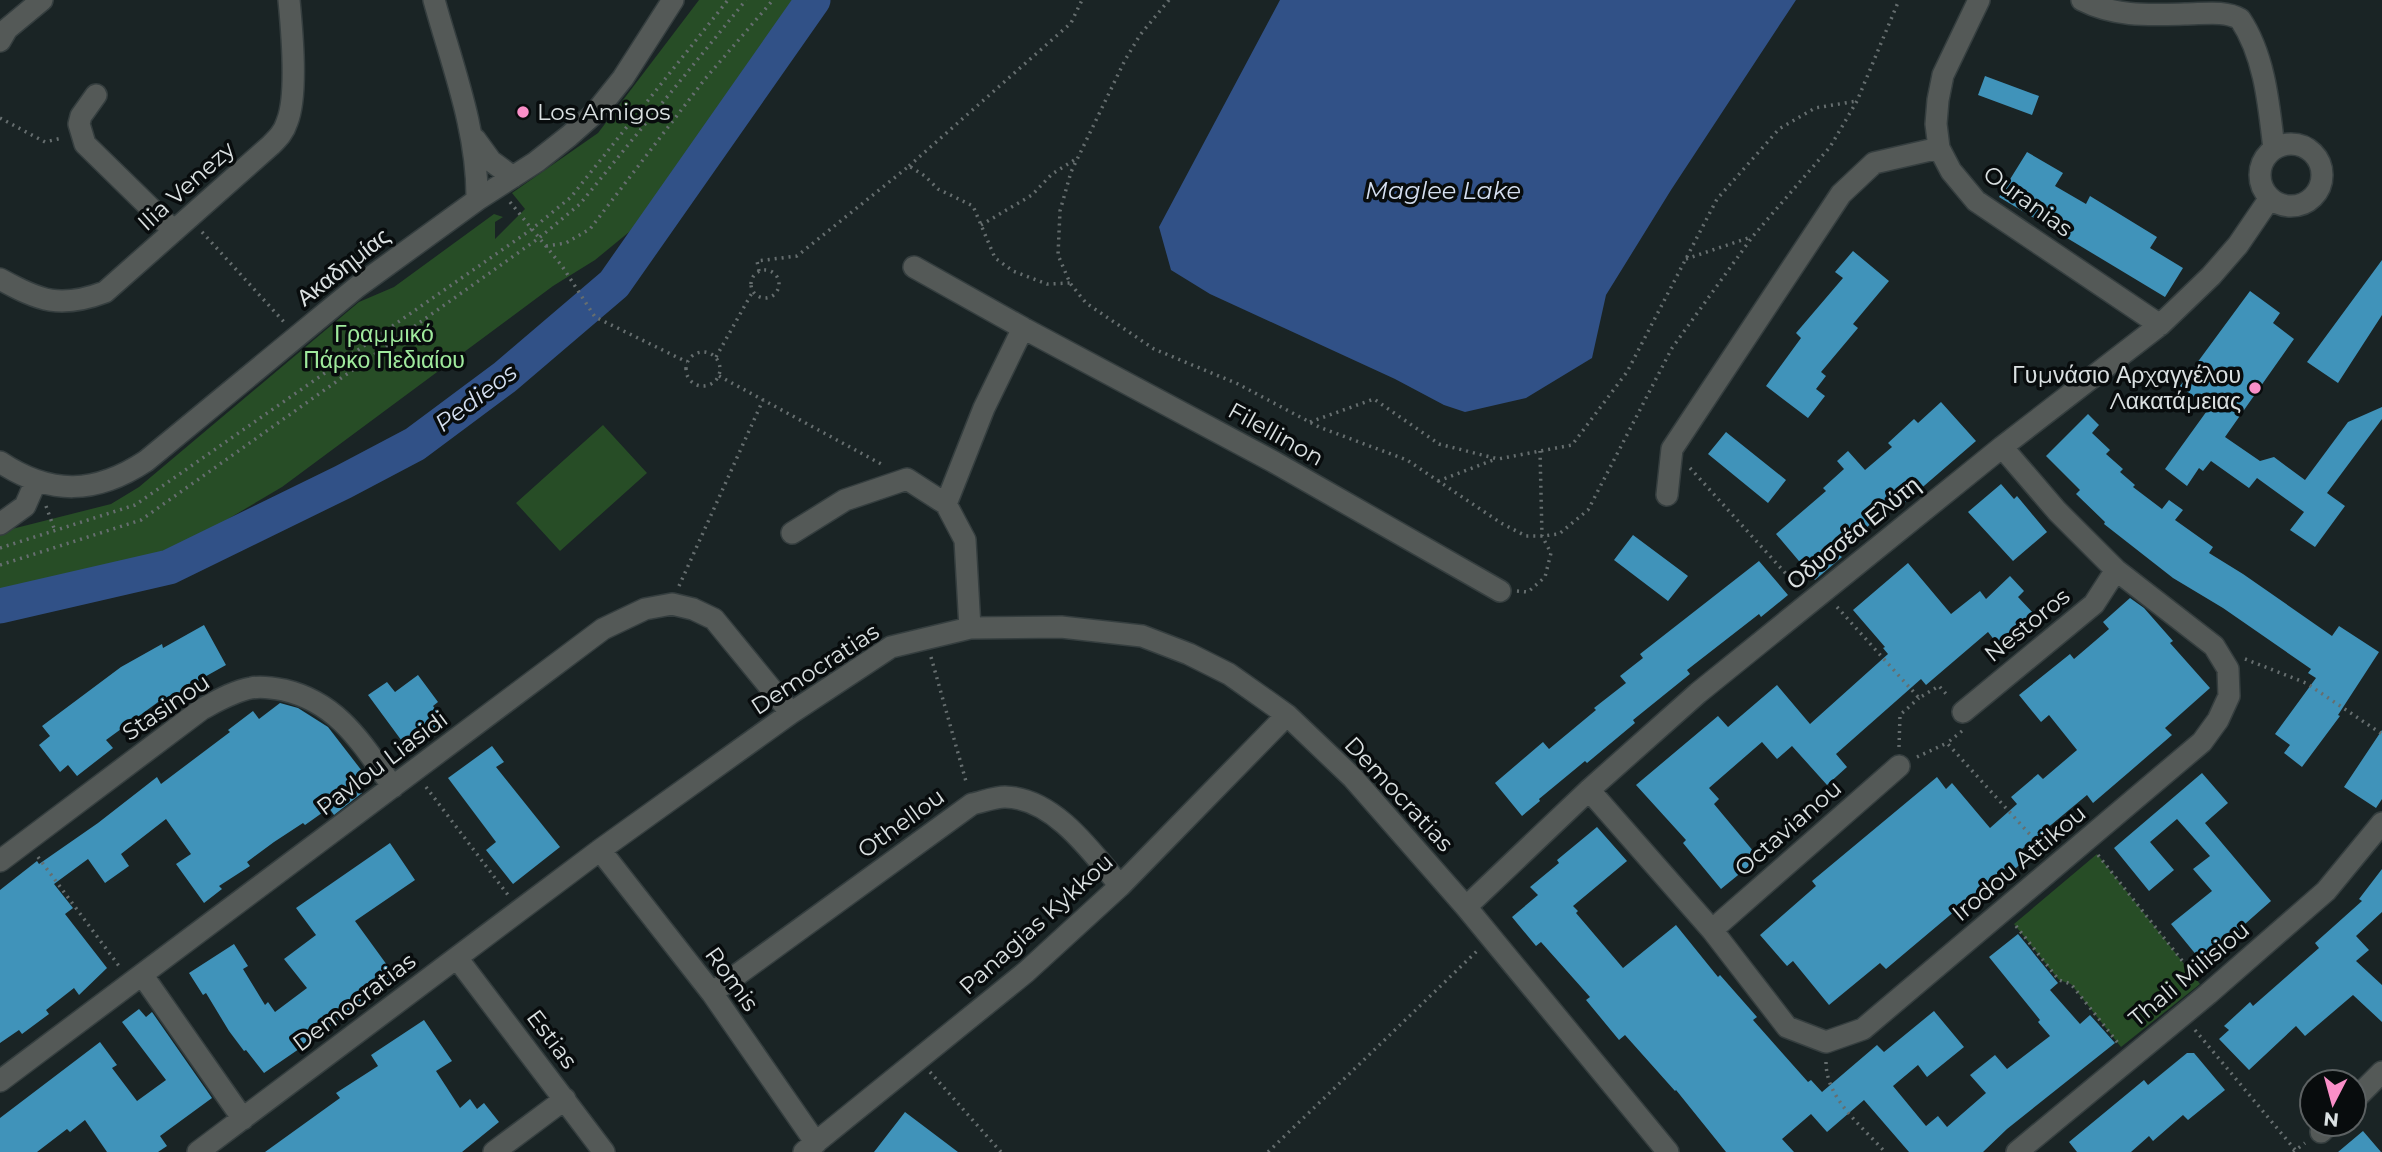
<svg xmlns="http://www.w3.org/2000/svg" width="2382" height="1152" viewBox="0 0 2382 1152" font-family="Montserrat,sans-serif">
<rect width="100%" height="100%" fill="#1a2425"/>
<path fill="#274d26" d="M 699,0 L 828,0 L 786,34 L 678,168 L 634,228 L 595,260 L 553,286 L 282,487 L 169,554 L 13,605 L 0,613 L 0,532 L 111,504 L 139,487 L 359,302 L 394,287 L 494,214 L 503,217 L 495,222 L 495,239 L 525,209 L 512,193 L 598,133 Z
M 603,425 L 647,473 L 560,551 L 516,503 Z
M 2097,854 L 2200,984 L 2121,1047 L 2071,984 L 2059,980 L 2014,924 Z"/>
<path fill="#315187" d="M 1280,0 L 1796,0 L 1671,190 L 1606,295 L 1592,358 L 1526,398 L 1465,412 L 1444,405 L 1395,379 L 1210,294 L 1171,270 L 1159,227 Z"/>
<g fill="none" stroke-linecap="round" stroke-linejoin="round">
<path stroke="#315187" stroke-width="35" d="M 0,606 L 169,567 L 343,482 L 415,444 L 505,377 L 614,284 L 813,0"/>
</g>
<path fill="#4093ba" d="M 1985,76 L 2039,96 L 2032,115 L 1978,95 Z
M 2027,152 L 2063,173 L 2055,186 L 2086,204 L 2090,196 L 2157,237 L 2150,248 L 2183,268 L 2165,297 L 1999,197 Z
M 1853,251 L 1889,281 L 1853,324 L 1858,328 L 1821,372 L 1826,376 L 1816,389 L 1825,396 L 1808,418 L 1766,386 L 1801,338 L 1796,333 L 1843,278 L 1835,272 Z
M 2382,260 L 2382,315 L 2338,383 L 2307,362 Z
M 2250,291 L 2280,313 L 2273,323 L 2294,339 L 2225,437 L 2260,461 L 2274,457 L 2305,480 L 2348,422 L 2382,407 L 2382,419 L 2327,493 L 2345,506 L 2315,547 L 2290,530 L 2304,512 L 2257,478 L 2249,488 L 2211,461 L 2203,471 L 2199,468 L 2187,486 L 2165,469 L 2209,408 L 2180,386 Z
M 1941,402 L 1976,441 L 1895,511 L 1890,506 L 1838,554 L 1842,557 L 1815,580 L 1776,534 L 1826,491 L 1823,488 L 1844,469 L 1837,461 L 1848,451 L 1865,470 L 1892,447 L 1888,443 L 1914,419 L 1918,423 Z
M 2088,414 L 2099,425 L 2092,433 L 2110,450 L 2106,454 L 2123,469 L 2120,472 L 2135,485 L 2133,487 L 2162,509 L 2169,500 L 2183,510 L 2175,520 L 2213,547 L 2209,553 L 2243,574 L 2332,636 L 2339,626 L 2379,652 L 2338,715 L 2340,716 L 2302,767 L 2284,753 L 2290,745 L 2275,734 L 2316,678 L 2308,673 L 2311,669 L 2223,608 L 2173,578 L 2104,524 L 2105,522 L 2076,494 L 2080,490 L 2046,456 Z
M 1726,432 L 1786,480 L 1768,503 L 1708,454 Z
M 2001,484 L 2014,499 L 2017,496 L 2047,532 L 2013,561 L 1968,512 Z
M 1633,535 L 1688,576 L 1668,601 L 1614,560 Z
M 1759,561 L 1788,595 L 1761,617 L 1759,614 L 1687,670 L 1690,674 L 1633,720 L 1635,723 L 1587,763 L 1585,761 L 1539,799 L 1540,801 L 1522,816 L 1495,783 L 1543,742 L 1549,749 L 1596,710 L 1594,708 L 1626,683 L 1620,676 L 1643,658 L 1640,654 Z
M 1908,563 L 1951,614 L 1980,591 L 1986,599 L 2010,576 L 2024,591 L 2018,597 L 2034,614 L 1999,646 L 1988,632 L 1926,685 L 1921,679 L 1836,754 L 1847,767 L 1827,785 L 1792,746 L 1777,759 L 1762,742 L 1709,788 L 1719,799 L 1714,804 L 1759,858 L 1721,889 L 1683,843 L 1686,840 L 1636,785 L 1718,716 L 1728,727 L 1777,685 L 1810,724 L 1888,654 L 1883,648 L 1885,647 L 1853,610 Z
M 2130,598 L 2144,608 L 2173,641 L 2170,643 L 2210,688 L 2165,728 L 2172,735 L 2128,773 L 2093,803 L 2087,795 L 2022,849 L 2029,857 L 2010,873 L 2006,868 L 1886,969 L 1880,963 L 1829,1005 L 1793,961 L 1787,966 L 1760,935 L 1816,886 L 1812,881 L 1937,777 L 1946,789 L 1952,783 L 1990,828 L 2017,804 L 2011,797 L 2038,774 L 2043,779 L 2077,750 L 2049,715 L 2041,722 L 2019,695 L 2070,654 L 2074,659 L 2109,629 L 2103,622 Z
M 204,625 L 226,665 L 192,684 L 195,687 L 168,702 L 165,697 L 106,740 L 113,748 L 77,776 L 68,765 L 60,772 L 39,745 L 50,736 L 42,726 L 121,667 L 162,644 L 163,648 Z
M 418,675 L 438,702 L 433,706 L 444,721 L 407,748 L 368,695 L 387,682 L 395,692 Z
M 280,703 L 298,708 L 328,727 L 362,771 L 352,779 L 362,793 L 334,815 L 329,808 L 305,825 L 303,823 L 274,842 L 247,862 L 250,866 L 219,886 L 222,889 L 204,903 L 176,864 L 191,854 L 166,819 L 121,854 L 129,866 L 105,883 L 88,859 L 54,884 L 73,908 L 65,914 L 107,968 L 79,995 L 74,988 L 46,1010 L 49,1014 L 22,1034 L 19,1030 L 0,1043 L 0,890 L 37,861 L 39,864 L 98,823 L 157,777 L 161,784 L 230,732 L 228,730 L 253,711 L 259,719 Z
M 2382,730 L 2382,799 L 2376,808 L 2344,787 Z
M 492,746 L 504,762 L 496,767 L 560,847 L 513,884 L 486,850 L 496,842 L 448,778 Z
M 2202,773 L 2228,803 L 2205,823 L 2271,901 L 2202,962 L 2171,924 L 2212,891 L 2193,869 L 2210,856 L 2177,819 L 2150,842 L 2174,870 L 2149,891 L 2114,848 Z
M 1597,827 L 1627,861 L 1573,906 L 1578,911 L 1576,913 L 1623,968 L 1676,925 L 1718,977 L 1720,975 L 1757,1017 L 1753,1020 L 1808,1082 L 1811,1080 L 1822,1092 L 1877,1045 L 1884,1052 L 1934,1011 L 1964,1047 L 1927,1077 L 1918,1065 L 1893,1086 L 1926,1126 L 1938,1116 L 1947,1127 L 1986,1093 L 1970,1075 L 1995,1055 L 2007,1069 L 2050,1036 L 2038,1022 L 2040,1020 L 1989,957 L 2018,934 L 2058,983 L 2050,990 L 2080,1024 L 2090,1015 L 2115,1043 L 2007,1129 L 1983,1152 L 1909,1152 L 1864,1100 L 1827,1132 L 1811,1114 L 1782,1139 L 1794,1152 L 1726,1152 L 1676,1090 L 1675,1091 L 1625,1035 L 1619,1040 L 1586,1000 L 1590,997 L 1541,942 L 1536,946 L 1512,917 L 1538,895 L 1530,887 L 1559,863 L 1557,860 Z
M 390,843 L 415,880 L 355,921 L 395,976 L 315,1038 L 264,1073 L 246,1050 L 244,1051 L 229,1031 L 206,993 L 203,995 L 189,973 L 234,944 L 248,966 L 243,969 L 265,1005 L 268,1002 L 275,1012 L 307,988 L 284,959 L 316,935 L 296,908 Z
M 2382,869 L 2382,912 L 2356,936 L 2369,950 L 2356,961 L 2382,985 L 2382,1022 L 2353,995 L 2305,1036 L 2296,1026 L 2249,1070 L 2219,1039 L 2229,1030 L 2224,1026 L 2250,1002 L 2253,1006 L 2319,948 L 2315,943 L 2362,901 L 2359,899 Z
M 139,1009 L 146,1017 L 152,1012 L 212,1098 L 160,1136 L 167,1146 L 158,1152 L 107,1152 L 85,1120 L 70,1132 L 67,1129 L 37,1152 L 0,1152 L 0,1118 L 100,1042 L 117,1065 L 112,1068 L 137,1101 L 166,1080 L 122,1022 Z
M 424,1020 L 452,1061 L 436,1071 L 460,1108 L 470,1099 L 477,1109 L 484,1103 L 499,1122 L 462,1152 L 265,1152 L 340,1098 L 336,1093 L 378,1066 L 371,1055 Z
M 2187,1053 L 2194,1053 L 2225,1090 L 2188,1120 L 2183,1115 L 2153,1141 L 2149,1136 L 2131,1152 L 2077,1152 L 2069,1142 L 2144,1080 L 2148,1085 Z
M 905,1112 L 958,1152 L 874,1152 Z
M 2363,1131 L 2381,1152 L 2338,1152 Z"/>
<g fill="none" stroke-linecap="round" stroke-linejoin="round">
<defs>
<path id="minor" d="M 434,0 C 452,65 478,131 477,200
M 1979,0 L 1943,75 L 1938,100 L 1936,124 L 1939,148 L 1951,171 L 1976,201 L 2160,325
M 2082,0 C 2115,17 2149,15 2185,14 C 2203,14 2225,10 2240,19 C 2265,56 2269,106 2274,149
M 0,41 L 7,29 L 42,0
M 96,95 L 81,116 L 79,124 L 85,144 L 174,231
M 475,139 L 491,161 L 513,177
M2260 175a31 31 0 1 1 62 0a31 31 0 1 1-62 0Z
M 914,267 L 1023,328
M 0,279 C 40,301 60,309 105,292 L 271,145 C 278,138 284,132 287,122 C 298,95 292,31 289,0
M 0,462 C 51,496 96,494 146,461 L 357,287 L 477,200 L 536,162 L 569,136 L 595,113 L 623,78 L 673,0
M 1667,495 L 1672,449 L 1841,194 L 1874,163 L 1939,148
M 946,504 L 984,408 L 1023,328 L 1274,462 L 1500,591
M 0,524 L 25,506 L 36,481
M 792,533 L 845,500 L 907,479 L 946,504 L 965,540 L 970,628
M 1963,712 L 2094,604 L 2116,570
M 1589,790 L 1712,930 L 1787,1027 L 1826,1042 L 1863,1029 L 2202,742 L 2218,720 L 2229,696 L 2228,669 L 2214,646 L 2116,570 L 2057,511 L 2002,447
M 600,850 L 712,993 L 816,1143
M 0,861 L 202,709 C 217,701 234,691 251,688 C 261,686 274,688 284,690 C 339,703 362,744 393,787
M 1466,907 L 1589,790 L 1698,693 L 2002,447 L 2160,325 L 2211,276 L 2238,245 L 2270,198
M 1712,930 L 1899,766
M 457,958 L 604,1152
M 143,976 L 243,1119
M 712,993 L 972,804 C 982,802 994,797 1005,797 C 1054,798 1092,852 1120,886
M 0,1081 L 603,629 L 645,609 L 672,604 L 693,609 L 714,619 L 791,713
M 2354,1100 L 2382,1072
M 2321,1132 L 2329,1124
M 198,1152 L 600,850 L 791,713 L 891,647 L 970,628 L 1061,627 L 1142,636 L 1189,654 L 1229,674 L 1287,715 L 1353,778 L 1466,907 L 1668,1152
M 494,1152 L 565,1099
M 804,1152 L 1026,972 L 1120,886 L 1287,715
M 2017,1152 L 2208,994 L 2326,891 L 2382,823"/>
</defs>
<use href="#minor" stroke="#353e3f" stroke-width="24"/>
<path stroke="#666e6f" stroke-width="3.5" stroke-dasharray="2 5" stroke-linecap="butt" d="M 1169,0 L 1140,35 L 1125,60 L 1071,172 L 1060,211 L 1058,255 L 1070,283 L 1086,303 L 1154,349 L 1238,384 L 1319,427 L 1407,460 L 1501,523 L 1526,536 L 1542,536 L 1559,534 L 1588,510 L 1672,348 L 1753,236 L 1830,147 L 1857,101 L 1899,0
M 0,118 L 45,142 L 62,138
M 909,166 L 1071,23 L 1082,0
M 510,202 L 562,266 L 595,317 L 687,362
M 981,225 L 1032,195 L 1052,174 L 1076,159
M 202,232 L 284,322
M 546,246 L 566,243 L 590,229 L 705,79 L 773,0
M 1686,259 L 1751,237
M751 284a14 14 0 1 1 28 0a14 14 0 1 1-28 0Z
M 759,271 L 757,261 L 797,256 L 909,166 L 925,176 L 938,189 L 973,206 L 995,258 L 1013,271 L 1047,284 L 1070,283
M686 369a17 17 0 1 1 34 0a17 17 0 1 1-34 0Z
M 716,357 L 753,291
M 719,376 L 883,465
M 1310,422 L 1374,399 L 1439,444 L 1498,459 L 1572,445 L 1627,372 L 1717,199 L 1779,129 L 1815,108 L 1857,101
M 1690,468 L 1798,587
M 1438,481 L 1496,459
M 46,506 L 55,531
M 0,548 L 135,505 L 532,229 L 571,197 L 728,0
M 0,565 L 141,520 L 539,238 L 580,204 L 746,0
M 679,586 L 763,400
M 1517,591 L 1528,592 L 1545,577 L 1551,553 L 1542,536 L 1540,451
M 1837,607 L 1919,698 L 1939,686 L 1949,697
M 931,657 L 967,785
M 2245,659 L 2306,683 L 2382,734
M 1962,731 L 1947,743 L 2044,850
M 1899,747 L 1900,715 L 1919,698
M 1917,757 L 1947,743
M 426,787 L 508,895
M 2098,855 L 2196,978
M 38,857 L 119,966
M 2016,926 L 2059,980 L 2071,984 L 2118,1043
M 2195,1030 L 2297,1152
M 1826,1062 C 1826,1099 1862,1126 1885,1152
M 930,1072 L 1001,1152
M 1268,1152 L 1477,951
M 2293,1152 L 2305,1143"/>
<use href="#minor" stroke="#545957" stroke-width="21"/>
</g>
<g fill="#fa8fc8" stroke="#080c0d" stroke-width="2.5">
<circle cx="523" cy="112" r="7"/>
<circle cx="2255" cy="388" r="7"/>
</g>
<g text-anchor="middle" stroke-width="7" stroke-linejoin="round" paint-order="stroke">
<g font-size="23" fill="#dbe1e2" stroke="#080c0d" text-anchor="start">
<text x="537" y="120">Los Amigos</text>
<text x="2241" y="383" text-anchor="end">Γυμνάσιο Αρχαγγέλου<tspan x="2241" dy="26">Λακατάμειας</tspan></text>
</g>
<g font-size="23" fill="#dbe1e2" stroke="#080c0d">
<text transform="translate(186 186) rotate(-42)" y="8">Ilia Venezy</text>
<text transform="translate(2028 201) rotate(36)" y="8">Ouranias</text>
<text transform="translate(343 267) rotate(-38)" y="8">Ακαδημίας</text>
<text transform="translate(1276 434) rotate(29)" y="8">Filellinon</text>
<text transform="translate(1853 533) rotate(-39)" y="8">Οδυσσέα Ελύτη</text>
<text transform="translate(2027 625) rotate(-39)" y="8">Nestoros</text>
<text transform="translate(815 669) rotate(-33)" y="8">Democratias</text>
<text transform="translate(166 707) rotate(-34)" y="8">Stasinou</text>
<text transform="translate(382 763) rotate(-37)" y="8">Pavlou Liasidi</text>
<text transform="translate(1399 794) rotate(47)" y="8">Democratias</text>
<text transform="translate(901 823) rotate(-36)" y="8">Othellou</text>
<text transform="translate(1788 828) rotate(-41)" y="8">Octavianou</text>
<text transform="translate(2019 863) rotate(-40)" y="8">Irodou Attikou</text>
<text transform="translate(1036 924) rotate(-42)" y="8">Panagias Kykkou</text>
<text transform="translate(2189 974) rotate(-40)" y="8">Thali Milisiou</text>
<text transform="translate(732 979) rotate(54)" y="8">Romis</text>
<text transform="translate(354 1002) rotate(-37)" y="8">Democratias</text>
<text transform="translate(552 1039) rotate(53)" y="8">Estias</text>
</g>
<g font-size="23" fill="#a0ea9d" stroke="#080c0d">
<text x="384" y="342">Γραμμικό<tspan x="384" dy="26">Πάρκο Πεδιαίου</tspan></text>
</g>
<g font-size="24" font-style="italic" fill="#d5dff0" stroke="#080c0d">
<text x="1443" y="199">Maglee Lake</text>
<text transform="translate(476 398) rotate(-37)" y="8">Pedieos</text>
</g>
</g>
<g transform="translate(2333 1103) rotate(186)"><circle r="33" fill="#080c0d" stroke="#5c6162" stroke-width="2"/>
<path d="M0-5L12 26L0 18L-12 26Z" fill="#fa8fc8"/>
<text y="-10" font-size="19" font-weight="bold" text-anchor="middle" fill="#dbe1e2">N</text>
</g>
</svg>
